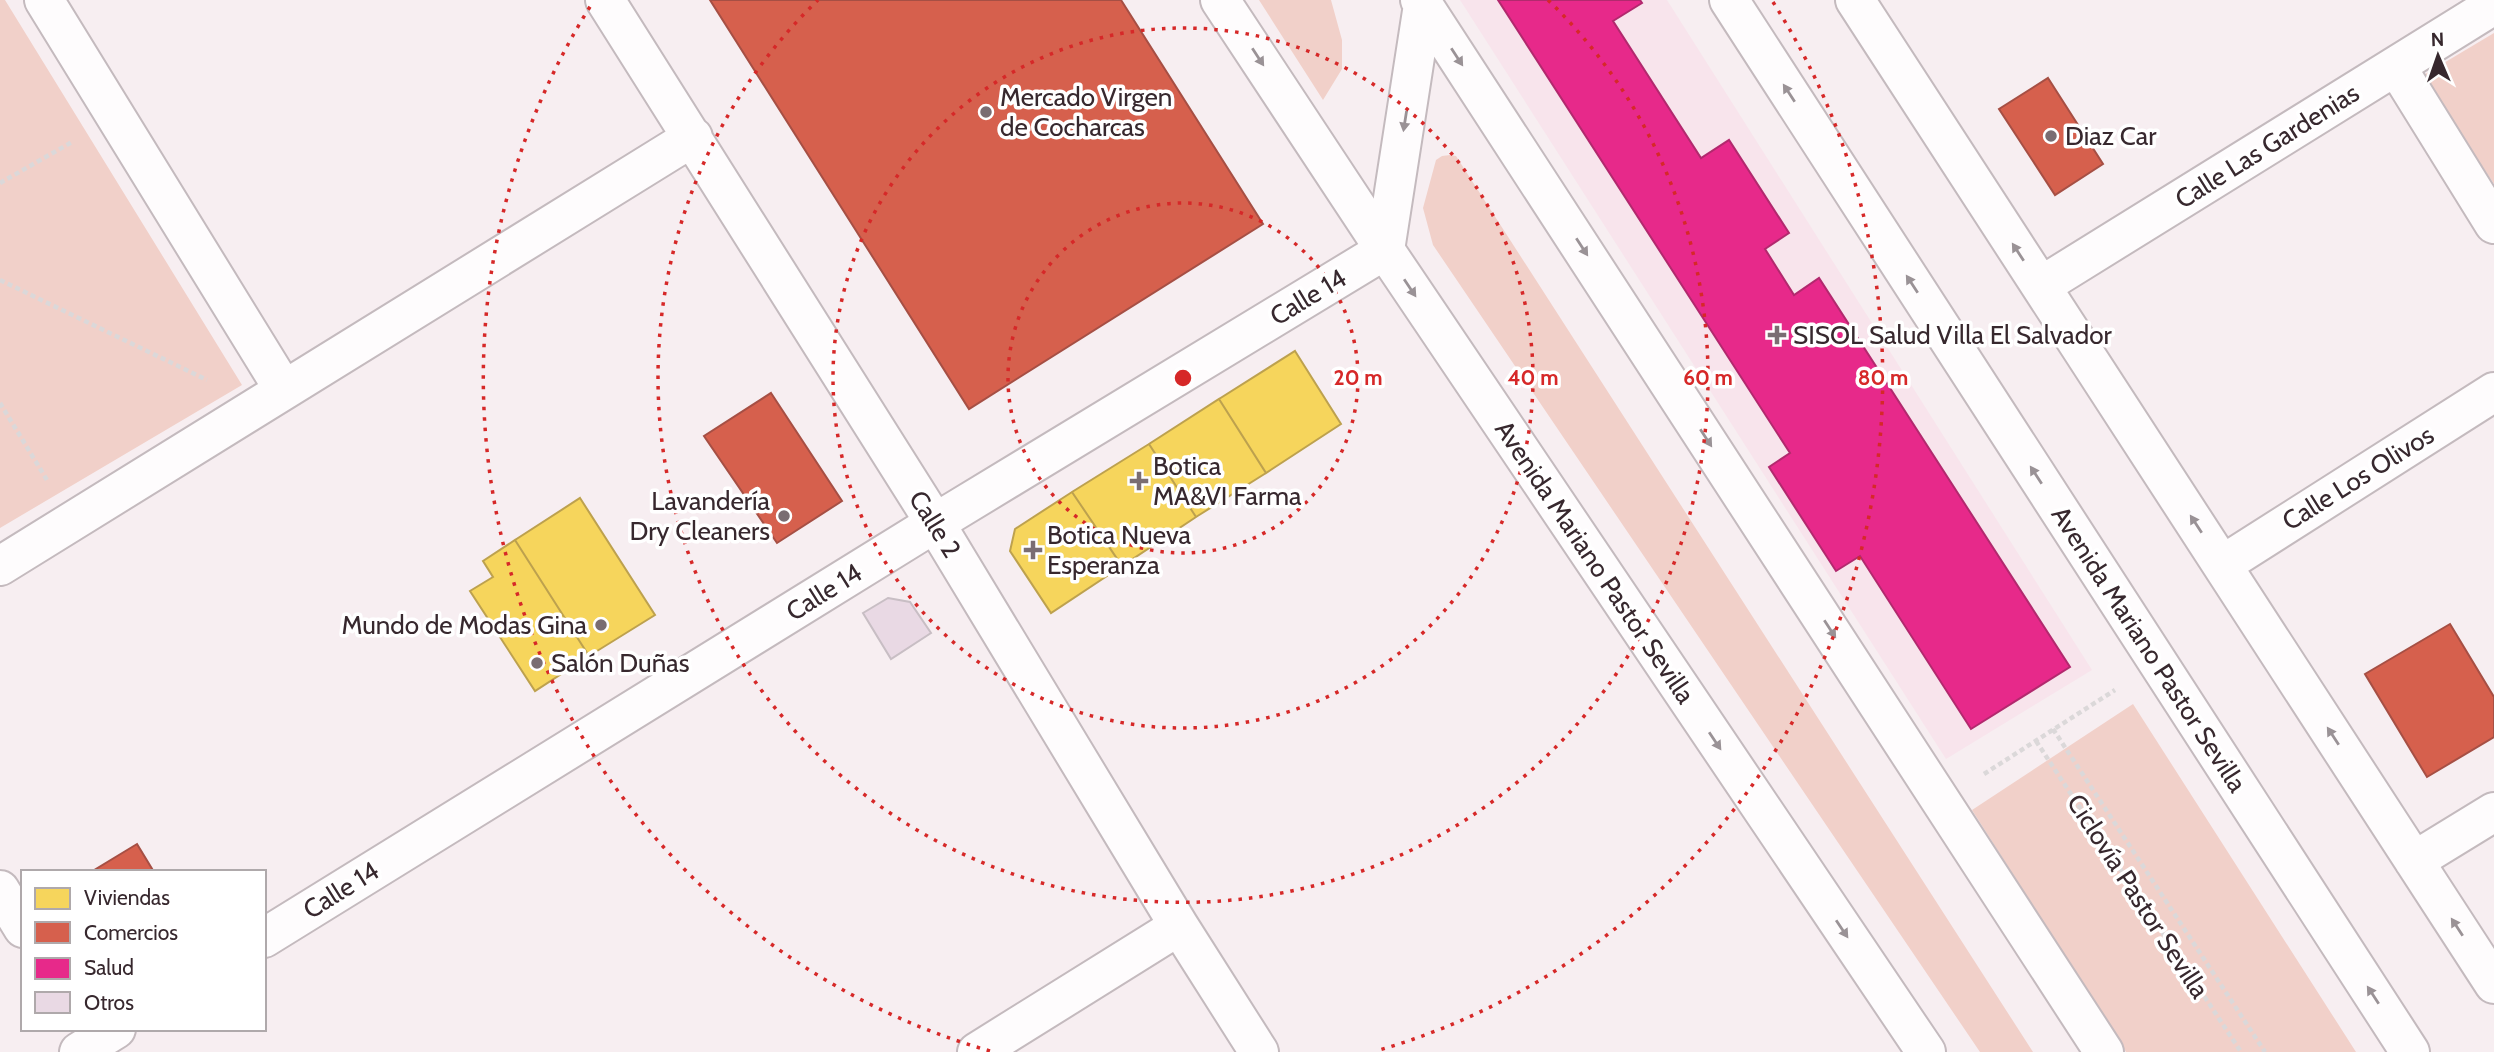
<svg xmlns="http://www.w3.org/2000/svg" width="2494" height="1052" viewBox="0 0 2494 1052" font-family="Cabin,sans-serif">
<rect width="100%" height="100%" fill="#f7eef1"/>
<path fill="#f8e4ec" d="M 1460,0 L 1667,0 L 2092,670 L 1946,759 Z"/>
<path fill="#f1d0c9" d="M 0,0 L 5,0 L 242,385 L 0,528 Z
M 1259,0 L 1331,0 L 1342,40 L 1342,69 L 1323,100 Z
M 2494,33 L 2494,184 L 2422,76 Z
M 1450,155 L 1456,156 L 2033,1052 L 1980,1052 L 1433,245 L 1423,208 L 1436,160 L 1442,156 Z
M 2133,704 L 2356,1052 L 2126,1052 L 1972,810 Z"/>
<path fill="#f6d55c" stroke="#bda14e" stroke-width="2" d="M 1295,351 L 1341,424 L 1266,473 L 1219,399 Z
M 1219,399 L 1266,473 L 1196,517 L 1149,444 Z
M 1149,444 L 1196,517 L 1122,566 L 1072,492 Z
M 1072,492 L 1122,566 L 1051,613 L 1010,551 L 1015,529 Z
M 580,498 L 655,615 L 589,656 L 515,540 Z
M 515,540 L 589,656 L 535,691 L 470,591 L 493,577 L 483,561 Z"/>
<path fill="#d6604d" stroke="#a64f44" stroke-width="2" d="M 710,0 L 1121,0 L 1263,224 L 969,409 Z
M 2048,78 L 2103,164 L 2055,195 L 1999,109 Z
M 771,393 L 842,501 L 777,543 L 704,436 Z
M 2450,624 L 2494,697 L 2494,737 L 2427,777 L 2365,674 Z
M 137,844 L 154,872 L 91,872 Z"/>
<path fill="#e7298a" stroke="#b2296e" stroke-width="2" d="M 1498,0 L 1640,0 L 1642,3 L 1613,21 L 1701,158 L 1729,140 L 1789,233 L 1765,249 L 1794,295 L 1819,278 L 2070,667 L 1971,729 L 1860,556 L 1836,571 L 1769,467 L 1790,453 Z"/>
<path fill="#e9d9e4" stroke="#c8bec4" stroke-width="2" d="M 888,598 L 910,602 L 931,633 L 891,659 L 863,613 Z"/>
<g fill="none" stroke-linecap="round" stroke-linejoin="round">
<defs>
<path id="minor" d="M 44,0 L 284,390
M 605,0 L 935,523 L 1179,926 L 1259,1052
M 1220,0 L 1385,250 L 1926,1052
M 1855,0 L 2494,984
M 2396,66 L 2494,224
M 2041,286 L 2494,5
M 2222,565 L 2494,392
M 0,566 L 693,137
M 2414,861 L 2494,812
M 0,890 L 23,928
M 264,938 L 935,523 L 1385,250
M 79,1052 L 116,1029
M 977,1052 L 1179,926"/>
<path id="secondary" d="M 1420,0 L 2104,1052
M 1729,0 L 2410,1052
M 1385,250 L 1423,5"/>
</defs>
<use href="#minor" stroke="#c4babe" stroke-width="42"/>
<use href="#secondary" stroke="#c4babe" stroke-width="42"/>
<path stroke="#dbd8d9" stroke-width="4.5" stroke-dasharray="5 3.5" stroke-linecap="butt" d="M 0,183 L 72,142
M 0,280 L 207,380
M 0,403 L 47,480
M 2053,729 L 2265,1052
M 2036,741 L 2241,1052
M 1984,774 L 2115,690"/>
<use href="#minor" stroke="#fefcfd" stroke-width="38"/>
<use href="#secondary" stroke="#fefcfd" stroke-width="38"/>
</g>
<defs><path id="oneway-solid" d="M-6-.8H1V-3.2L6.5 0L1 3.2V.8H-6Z" transform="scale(1.75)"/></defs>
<g fill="#9a9296">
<use href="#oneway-solid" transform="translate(1258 57) rotate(57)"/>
<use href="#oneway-solid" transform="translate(1457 57) rotate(57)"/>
<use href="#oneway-solid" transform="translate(1789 93) rotate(-123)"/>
<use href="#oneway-solid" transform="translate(1405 121) rotate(99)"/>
<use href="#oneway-solid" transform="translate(1582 247) rotate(57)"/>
<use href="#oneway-solid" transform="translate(2018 252) rotate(-123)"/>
<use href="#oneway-solid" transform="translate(1912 284) rotate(-123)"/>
<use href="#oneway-solid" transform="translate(1410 288) rotate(56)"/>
<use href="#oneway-solid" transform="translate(1706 438) rotate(57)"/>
<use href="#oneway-solid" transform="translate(2036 475) rotate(-123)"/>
<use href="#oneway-solid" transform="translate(2196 524) rotate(-123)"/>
<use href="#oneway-solid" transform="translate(1830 629) rotate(57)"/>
<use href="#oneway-solid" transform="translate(2333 736) rotate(-123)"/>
<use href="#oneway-solid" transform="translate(1715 741) rotate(56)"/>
<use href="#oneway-solid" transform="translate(2457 927) rotate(-123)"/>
<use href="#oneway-solid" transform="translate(1842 929) rotate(56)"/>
<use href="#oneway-solid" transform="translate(2373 995) rotate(-123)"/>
</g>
<g fill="none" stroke="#d62828" stroke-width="3.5" stroke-dasharray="3.5 7">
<circle cx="1183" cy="378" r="175"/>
<circle cx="1183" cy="378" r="350"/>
<path d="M1548 0A525 525 0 1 1 818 0"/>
<path d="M990 1051A700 700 0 0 1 593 2M1773 2A700 700 0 0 1 1376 1051"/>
</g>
<g fill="#7a6d72" stroke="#fff" stroke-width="2.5">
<circle cx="986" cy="112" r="7"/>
<circle cx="2051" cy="136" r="7"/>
<path d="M1773.5 324.5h7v7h7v7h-7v7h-7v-7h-7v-7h7z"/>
<path d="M1135.5 470.5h7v7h7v7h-7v7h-7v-7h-7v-7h7z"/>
<circle cx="784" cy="516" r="7"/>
<path d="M1029.5 539.5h7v7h7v7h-7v7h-7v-7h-7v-7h7z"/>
<circle cx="601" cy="625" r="7"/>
<circle cx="537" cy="663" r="7"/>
</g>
<g text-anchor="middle" stroke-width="7" stroke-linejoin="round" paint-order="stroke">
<g font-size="26" fill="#37282e" stroke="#fff" text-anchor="start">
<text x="1000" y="106">Mercado Virgen<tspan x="1000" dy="30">de Cocharcas</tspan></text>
<text x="2065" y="145">Diaz Car</text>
<text x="1793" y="344">SISOL Salud Villa El Salvador</text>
<text x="1153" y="475">Botica<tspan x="1153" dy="30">MA&amp;VI Farma</tspan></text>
<text x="770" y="510" text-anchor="end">Lavandería<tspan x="770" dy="30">Dry Cleaners</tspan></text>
<text x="1047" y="544">Botica Nueva<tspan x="1047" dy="30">Esperanza</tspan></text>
<text x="587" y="634" text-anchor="end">Mundo de Modas Gina</text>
<text x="551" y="672">Salón Duñas</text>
</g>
<g font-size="26" fill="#37282e" stroke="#fff">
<text transform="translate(2267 146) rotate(-32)" y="9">Calle Las Gardenias</text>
<text transform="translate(1308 297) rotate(-31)" y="9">Calle 14</text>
<text transform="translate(2358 478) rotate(-32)" y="9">Calle Los Olivos</text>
<text transform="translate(935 524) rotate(58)" y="9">Calle 2</text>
<text transform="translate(1595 562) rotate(56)" y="9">Avenida Mariano Pastor Sevilla</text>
<text transform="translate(824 592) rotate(-32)" y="9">Calle 14</text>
<text transform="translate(2149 649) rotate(57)" y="9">Avenida Mariano Pastor Sevilla</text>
<text transform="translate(341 890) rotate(-32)" y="9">Calle 14</text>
<text transform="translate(2138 896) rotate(57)" y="9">Ciclovía Pastor Sevilla</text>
</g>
</g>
<circle cx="1183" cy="378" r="10" fill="#d62828" stroke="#fff" stroke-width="3.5"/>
<g font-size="21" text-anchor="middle" font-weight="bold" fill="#d62828" stroke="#fff" stroke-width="7" stroke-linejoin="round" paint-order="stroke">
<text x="1358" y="385">20 m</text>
<text x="1533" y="385">40 m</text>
<text x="1708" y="385">60 m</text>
<text x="1883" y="385">80 m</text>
</g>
<rect x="21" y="870" width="245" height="161" fill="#ffffff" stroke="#afa9ab" stroke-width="2"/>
<rect x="35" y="888" width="35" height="21" fill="#f6d55c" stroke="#afa9ab" stroke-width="2"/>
<text x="84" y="905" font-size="21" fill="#37282e">Viviendas</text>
<rect x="35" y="922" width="35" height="21" fill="#d6604d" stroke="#afa9ab" stroke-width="2"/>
<text x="84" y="940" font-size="21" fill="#37282e">Comercios</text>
<rect x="35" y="958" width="35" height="21" fill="#e7298a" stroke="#afa9ab" stroke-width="2"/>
<text x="84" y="975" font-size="21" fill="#37282e">Salud</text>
<rect x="35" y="992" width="35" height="21" fill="#e9d9e4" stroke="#afa9ab" stroke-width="2"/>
<text x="84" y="1010" font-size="21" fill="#37282e">Otros</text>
<g transform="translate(2438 56) rotate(358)" stroke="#ffffff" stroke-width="5" paint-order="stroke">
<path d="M0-5L12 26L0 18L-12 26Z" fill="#37282e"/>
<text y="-10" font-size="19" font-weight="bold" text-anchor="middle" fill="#37282e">N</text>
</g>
</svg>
